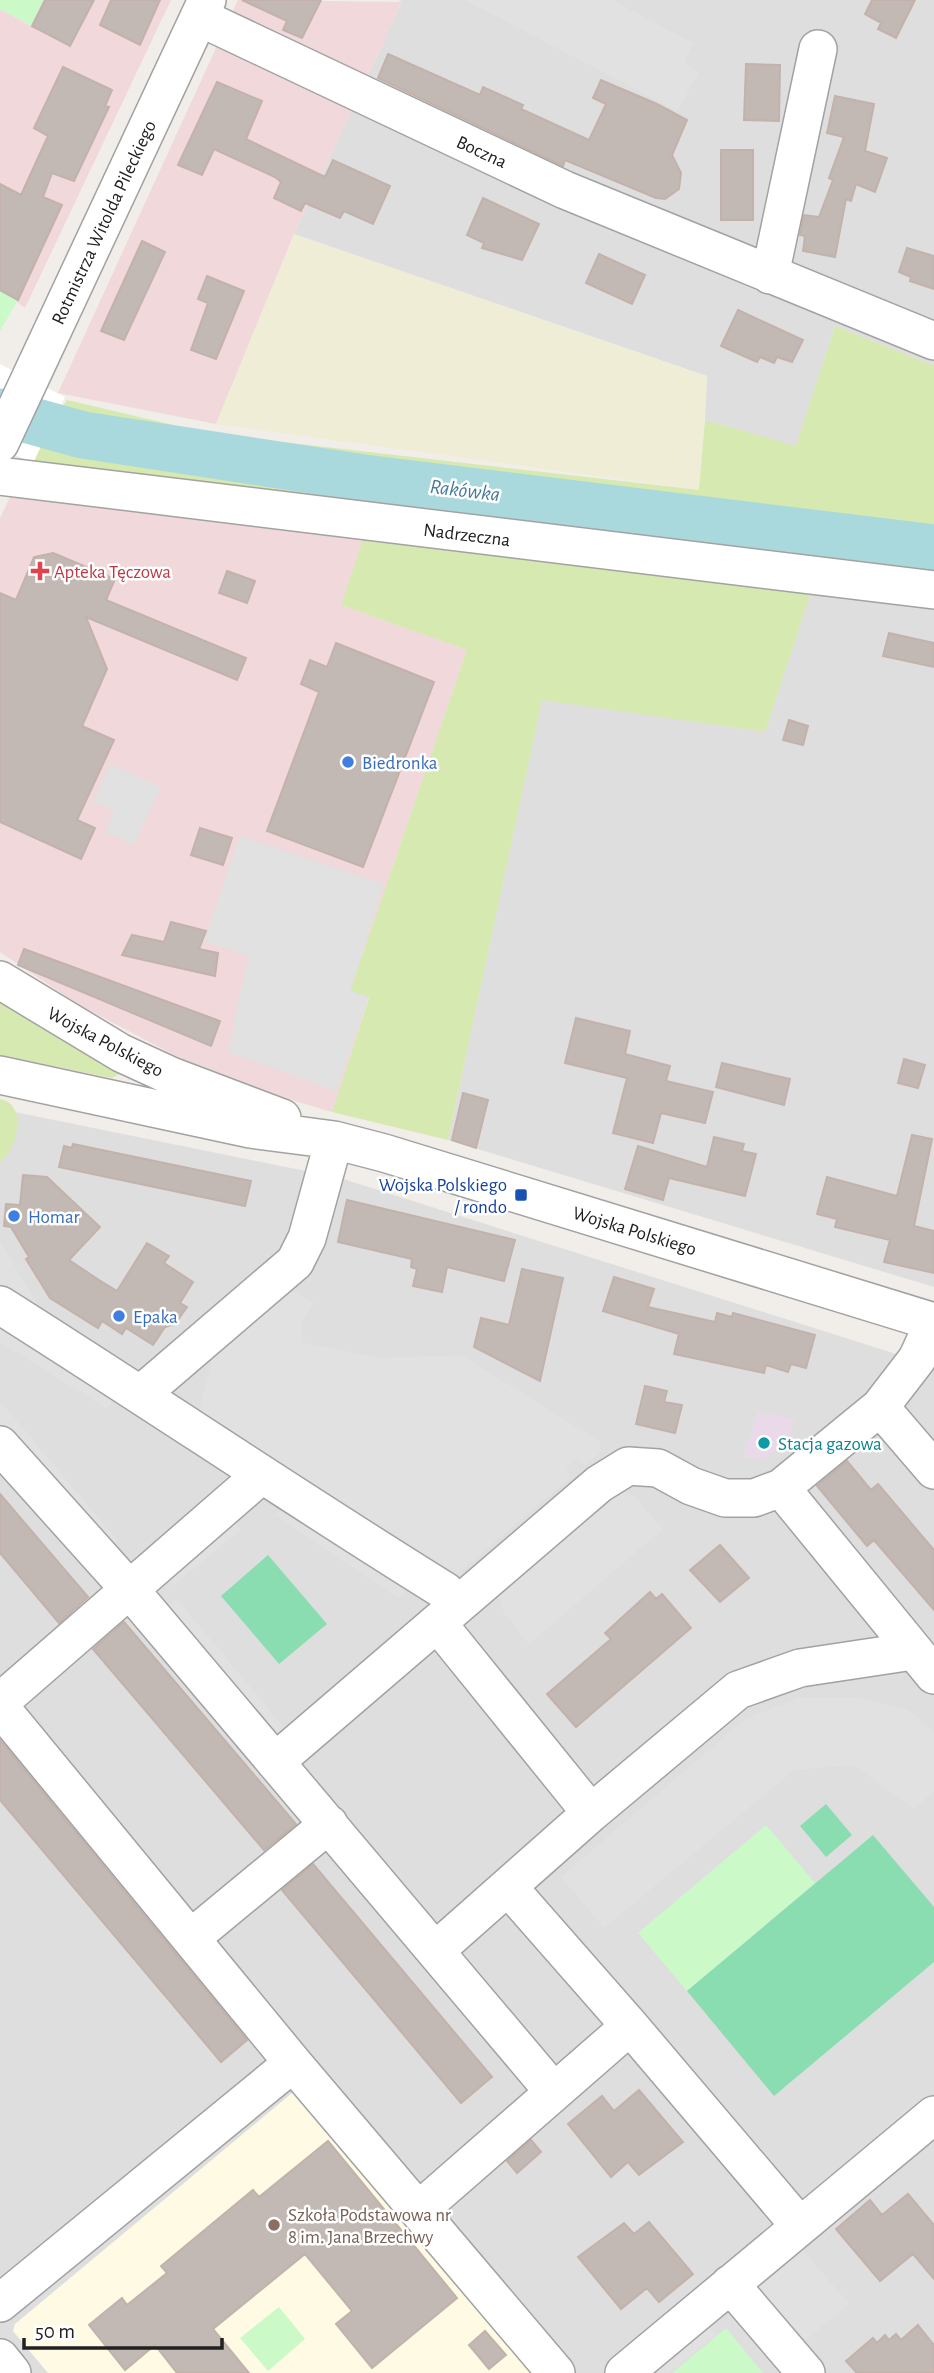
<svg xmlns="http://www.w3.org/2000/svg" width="934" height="2373" viewBox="0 0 934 2373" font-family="'Alegreya Sans',sans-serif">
<rect width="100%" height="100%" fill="#f1ede8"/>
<path fill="#dfdede" d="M 398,0 L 934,0 L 934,366 L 835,326 L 796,447 L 705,420 L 707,376 L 294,234 L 402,2 Z
M 812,588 L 934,597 L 934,1287 L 448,1140 L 542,699 L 765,732 Z
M 0,1109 L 340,1178 L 934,1366 L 934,2373 L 0,2373 Z"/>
<path fill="#f1d8db" d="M 45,0 L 171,0 L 25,308 L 0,289 L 0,9 L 31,26 Z
M 238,0 L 402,2 L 294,234 L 216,424 L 58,393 Z
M 15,487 L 364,536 L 341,605 L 467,650 L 350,991 L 369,997 L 332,1112 L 220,1079 L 79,1005 L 0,952 L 0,518 Z"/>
<path fill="#eadae9" d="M 758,1412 L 794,1419 L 787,1444 L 763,1459 L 743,1457 Z"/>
<path fill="#fefae4" d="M 298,2088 L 533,2373 L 48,2373 L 13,2331 L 15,2324 Z"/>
<path fill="#efedd5" d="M 294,234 L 707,377 L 700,490 L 216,424 Z"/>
<path fill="#d5e9b0" d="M 835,326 L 934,366 L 934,597 L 812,589 L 765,732 L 542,700 L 448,1140 L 332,1112 L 369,998 L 350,991 L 467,650 L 341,605 L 364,536 L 17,478 L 67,400 L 212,434 L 699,490 L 705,420 L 796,446 Z
M 0,997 L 116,1068 L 121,1073 L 112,1078 L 0,1055 Z
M 0,1099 C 28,1104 18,1149 0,1162 Z"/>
<path fill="#cbf9c8" d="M 0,0 L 45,0 L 32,26 L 0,9 Z
M 0,289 L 18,300 L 0,331 Z
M 766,1825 L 815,1883 L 687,1991 L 638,1933 Z
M 279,2307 L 305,2339 L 268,2371 L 240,2338 Z
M 726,2328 L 763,2373 L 672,2373 Z"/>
<path fill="#89ddb0" d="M 268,1555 L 327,1624 L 279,1664 L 221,1596 Z
M 826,1804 L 852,1835 L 826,1857 L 800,1826 Z
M 873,1835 L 934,1907 L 934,1962 L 774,2096 L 687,1991 Z"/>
<path fill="#e1e1e1" d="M 465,0 L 612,0 L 693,43 L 684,64 L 699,73 L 677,111 Z
M 110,764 L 161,787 L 134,845 L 105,832 L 114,811 L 93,801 Z
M 240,836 L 384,884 L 350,991 L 369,997 L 336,1091 L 228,1052 L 248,956 L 204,941 Z
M 0,1242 L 47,1321 L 0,1292 Z
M 286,1288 L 314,1302 L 302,1321 L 302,1342 L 380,1358 L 461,1355 L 599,1441 L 601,1452 L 587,1465 L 577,1459 L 566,1468 L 571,1477 L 455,1576 L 198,1416 L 216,1344 Z
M 0,1322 L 116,1395 L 107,1409 L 0,1342 Z
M 0,1401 L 118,1541 L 104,1554 L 0,1432 Z
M 616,1487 L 635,1497 L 663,1529 L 529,1644 L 504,1613 L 496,1590 Z
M 288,1504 L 411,1585 L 398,1598 L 275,1515 Z
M 229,1515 L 241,1529 L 173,1586 L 161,1572 Z
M 177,1599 L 291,1736 L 274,1750 L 160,1613 Z
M 800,1697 L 854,1697 L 909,1710 L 934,1732 L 934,1792 L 914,1808 L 853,1765 L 794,1770 L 604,1928 L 561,1877 L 745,1719 Z
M 797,2243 L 849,2304 L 794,2350 L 743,2288 Z
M 703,2319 L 716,2335 L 669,2373 L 645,2373 Z"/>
<path fill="#fff" d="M 0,364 L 65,397 L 33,463 L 0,448 Z"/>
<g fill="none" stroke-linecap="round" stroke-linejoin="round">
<path stroke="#aad9dd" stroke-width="47" d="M 0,412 L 83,435 L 364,478 L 934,548"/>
</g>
<path fill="#c2b8b4" stroke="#c3b2ab" stroke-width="2" d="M 45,0 L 94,0 L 70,46 L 32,26 Z
M 111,0 L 160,0 L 140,45 L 100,25 Z
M 242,0 L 321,0 L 302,38 L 283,30 L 287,21 Z
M 872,0 L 915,0 L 896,38 L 878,29 L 881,23 L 865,14 Z
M 388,54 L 480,95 L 483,87 L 523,105 L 521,109 L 589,140 L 606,104 L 593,98 L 601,80 L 657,104 L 687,120 L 672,155 L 681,173 L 679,189 L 665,199 L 656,198 L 565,160 L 563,166 L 378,78 Z
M 746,64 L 780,65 L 779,121 L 744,120 Z
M 63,67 L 112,90 L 105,106 L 109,107 L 74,181 L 52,173 L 43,197 L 62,205 L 18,300 L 0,290 L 0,184 L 21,195 L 48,136 L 34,128 Z
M 217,82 L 262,101 L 246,139 L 325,177 L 333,160 L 390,186 L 373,224 L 344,211 L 340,218 L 305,203 L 301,211 L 274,198 L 281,182 L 275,177 L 214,149 L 202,175 L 178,165 Z
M 835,96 L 874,104 L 865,151 L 887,158 L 875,192 L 856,184 L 851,201 L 846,199 L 835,257 L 803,251 L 805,236 L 800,235 L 804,215 L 819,217 L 833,180 L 829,178 L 844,137 L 827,133 Z
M 721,150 L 753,150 L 753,220 L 721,220 Z
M 483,198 L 539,224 L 522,260 L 482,248 L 484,243 L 467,235 Z
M 142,241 L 165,252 L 124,340 L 101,331 Z
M 907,248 L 934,256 L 934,289 L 910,281 L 911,277 L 899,272 Z
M 599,254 L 645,275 L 632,304 L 586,283 Z
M 207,276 L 244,291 L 216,359 L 191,350 L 208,303 L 198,299 Z
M 738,310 L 803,340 L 792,362 L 777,357 L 774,363 L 760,357 L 757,362 L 721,346 Z
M 53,553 L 115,579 L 106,600 L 246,658 L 237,680 L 86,617 L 107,669 L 82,726 L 114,740 L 77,820 L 95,828 L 81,859 L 0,822 L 0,593 L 16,600 L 34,557 Z
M 227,571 L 255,581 L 247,603 L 219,593 Z
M 889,633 L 934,643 L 934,667 L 883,656 Z
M 336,643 L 434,682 L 363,867 L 267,831 L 319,692 L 301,684 L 310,660 L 327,667 Z
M 789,720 L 808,726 L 803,745 L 783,740 Z
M 200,828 L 232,838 L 223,865 L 191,855 Z
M 171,922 L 206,931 L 199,949 L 218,953 L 215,976 L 122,955 L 132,935 L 164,942 Z
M 24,949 L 220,1021 L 211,1046 L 18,965 Z
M 576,1018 L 630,1031 L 625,1054 L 670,1066 L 666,1081 L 713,1092 L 705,1123 L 661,1113 L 653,1143 L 613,1133 L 627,1078 L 565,1063 Z
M 904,1059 L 925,1065 L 918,1088 L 898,1083 Z
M 722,1063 L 790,1079 L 784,1105 L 716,1087 Z
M 463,1093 L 488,1100 L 476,1148 L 452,1140 Z
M 912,1135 L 932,1139 L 914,1226 L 934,1231 L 934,1273 L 884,1262 L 890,1240 L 835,1227 L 837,1219 L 817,1214 L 827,1177 L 897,1196 Z
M 714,1137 L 744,1144 L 742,1151 L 756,1154 L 745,1196 L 669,1178 L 663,1200 L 625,1189 L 638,1146 L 707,1167 Z
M 73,1144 L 251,1181 L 245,1206 L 59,1167 L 64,1146 L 72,1148 Z
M 23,1175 L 47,1177 L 100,1227 L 69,1260 L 99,1280 L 117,1291 L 147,1243 L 169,1256 L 164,1263 L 193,1282 L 180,1303 L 187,1307 L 175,1324 L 165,1327 L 153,1345 L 126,1328 L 122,1334 L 102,1321 L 98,1328 L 50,1298 L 26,1259 L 29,1257 L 11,1227 L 4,1226 L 6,1204 L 20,1205 Z
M 347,1200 L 515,1240 L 504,1281 L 447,1267 L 442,1292 L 413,1286 L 417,1269 L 411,1267 L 412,1259 L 338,1242 Z
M 522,1269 L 563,1278 L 540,1381 L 474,1347 L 481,1318 L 509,1325 Z
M 614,1277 L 654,1289 L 648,1307 L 715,1322 L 717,1313 L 732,1317 L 733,1313 L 815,1335 L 806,1368 L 791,1364 L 788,1372 L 766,1365 L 764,1373 L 674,1354 L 679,1334 L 603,1311 Z
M 645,1386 L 667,1391 L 664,1402 L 682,1405 L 675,1433 L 636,1424 Z
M 847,1461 L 871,1490 L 878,1484 L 934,1550 L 934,1610 L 874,1540 L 867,1546 L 817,1486 Z
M 0,1494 L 88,1597 L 59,1623 L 0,1553 Z
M 720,1545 L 749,1578 L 720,1602 L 690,1570 Z
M 650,1592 L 656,1599 L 662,1594 L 691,1628 L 576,1727 L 547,1694 L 611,1639 L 605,1633 Z
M 124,1622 L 296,1824 L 264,1850 L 93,1649 Z
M 0,1740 L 247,2040 L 221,2062 L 0,1800 Z
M 313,1864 L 492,2077 L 461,2103 L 282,1890 Z
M 639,2090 L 683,2142 L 639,2175 L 628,2162 L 611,2177 L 568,2124 L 602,2096 L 614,2111 Z
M 531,2140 L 541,2152 L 517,2173 L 507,2161 Z
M 328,2141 L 457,2298 L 372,2368 L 336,2324 L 352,2311 L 305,2254 L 213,2329 L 249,2373 L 177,2373 L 155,2345 L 125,2370 L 89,2325 L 122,2298 L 127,2305 L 167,2273 L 161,2266 L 253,2190 L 259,2197 Z
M 908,2194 L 934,2225 L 934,2279 L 913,2254 L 880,2281 L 836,2229 L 870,2200 L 882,2215 Z
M 649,2222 L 693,2274 L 659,2302 L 647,2288 L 621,2309 L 578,2257 L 624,2223 L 634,2234 Z
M 918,2325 L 934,2345 L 934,2373 L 857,2373 L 846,2361 L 873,2338 L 877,2343 L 885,2335 L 889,2340 L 896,2334 L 901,2340 Z
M 485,2331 L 506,2355 L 489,2369 L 469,2345 Z"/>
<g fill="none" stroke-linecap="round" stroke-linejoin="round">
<defs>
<path id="minor" d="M 199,17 L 565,190 L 934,341
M 770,275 L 818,49
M 0,443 L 207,0
M 0,476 L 934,590
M 0,980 L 121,1053 L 171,1076 L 282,1118
M 0,1075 L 250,1129 L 334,1140 L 384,1153 L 934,1322
M 0,1305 C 149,1399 295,1498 445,1591 L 456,1604
M 141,1394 L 295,1262 L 307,1238 L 334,1140
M 880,1407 L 934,1470
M 0,1445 L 130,1590 L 554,2092
M 781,1488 L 934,1675
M 0,1702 L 260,1476
M 0,1707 L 293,2063 L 556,2373
M 275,1762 L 599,1484 L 628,1466 L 658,1468 L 691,1486 L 725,1498 L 754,1498 L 781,1488 L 880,1407 L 917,1359 L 934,1322
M 591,1813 L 738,1690 L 800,1668 L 913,1651
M 508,1887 L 630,2026
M 191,1938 L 329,1824
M 435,1951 L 591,1813 L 439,1625
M 419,2210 L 630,2026 L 799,2225
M 730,2284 L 806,2373
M 0,2303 L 293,2063
M 0,2358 L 12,2373
M 624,2373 L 934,2115"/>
</defs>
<use href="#minor" stroke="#a2a2a2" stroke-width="40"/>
<use href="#minor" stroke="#fff" stroke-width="37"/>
</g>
<path fill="#e0444e" stroke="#fff" stroke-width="2.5" d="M36.5 560.5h7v7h7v7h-7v7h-7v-7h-7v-7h7z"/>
<g fill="#3f7fe0" stroke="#fff" stroke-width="2.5">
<circle cx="348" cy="762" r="7"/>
<circle cx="14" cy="1216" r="7"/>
<circle cx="119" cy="1316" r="7"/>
</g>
<rect fill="#1a4fb4" stroke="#fff" stroke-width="2.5" x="514" y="1188" width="14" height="14" rx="3.5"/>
<circle fill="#0f9aa8" stroke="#fff" stroke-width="2.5" cx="764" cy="1443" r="7"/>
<circle fill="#8d6e63" stroke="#fff" stroke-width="2.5" cx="274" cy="2225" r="7"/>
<g text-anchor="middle" stroke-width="5" stroke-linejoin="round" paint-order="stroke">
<g font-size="19" fill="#212121" stroke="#fff">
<text transform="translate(482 151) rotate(25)" y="7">Boczna</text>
<text transform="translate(103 222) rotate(-65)" y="7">Rotmistrza Witolda Pileckiego</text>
<text transform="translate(467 534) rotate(7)" y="7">Nadrzeczna</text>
<text transform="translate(106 1041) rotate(28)" y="7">Wojska Polskiego</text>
<text transform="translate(635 1230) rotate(17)" y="7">Wojska Polskiego</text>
</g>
<g font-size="19" fill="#be3a42" stroke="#fff" text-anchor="start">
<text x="54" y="578">Apteka Tęczowa</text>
</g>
<g font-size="19" fill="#366cbe" stroke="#fff" text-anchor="start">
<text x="362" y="769">Biedronka</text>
<text x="28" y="1223">Homar</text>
<text x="133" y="1323">Epaka</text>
</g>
<g font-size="19" fill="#164399" stroke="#fff" text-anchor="end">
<text x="507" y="1191">Wojska Polskiego<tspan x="507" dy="22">/ rondo</tspan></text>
</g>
<g font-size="19" fill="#0d838f" stroke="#fff" text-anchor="start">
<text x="778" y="1450">Stacja gazowa</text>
</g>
<g font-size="19" fill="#785e54" stroke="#fff" text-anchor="start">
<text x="288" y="2221">Szkoła Podstawowa nr<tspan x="288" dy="22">8 im. Jana Brzechwy</tspan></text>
</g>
<g font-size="21" font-style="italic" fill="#467b98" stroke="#fff">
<text transform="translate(465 490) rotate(7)" y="7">Rakówka</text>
</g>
</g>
<path d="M24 2338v10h198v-10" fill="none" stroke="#212121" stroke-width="3.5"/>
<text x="35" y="2338" font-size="21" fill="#212121" stroke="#ffffff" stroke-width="5" paint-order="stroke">50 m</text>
</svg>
